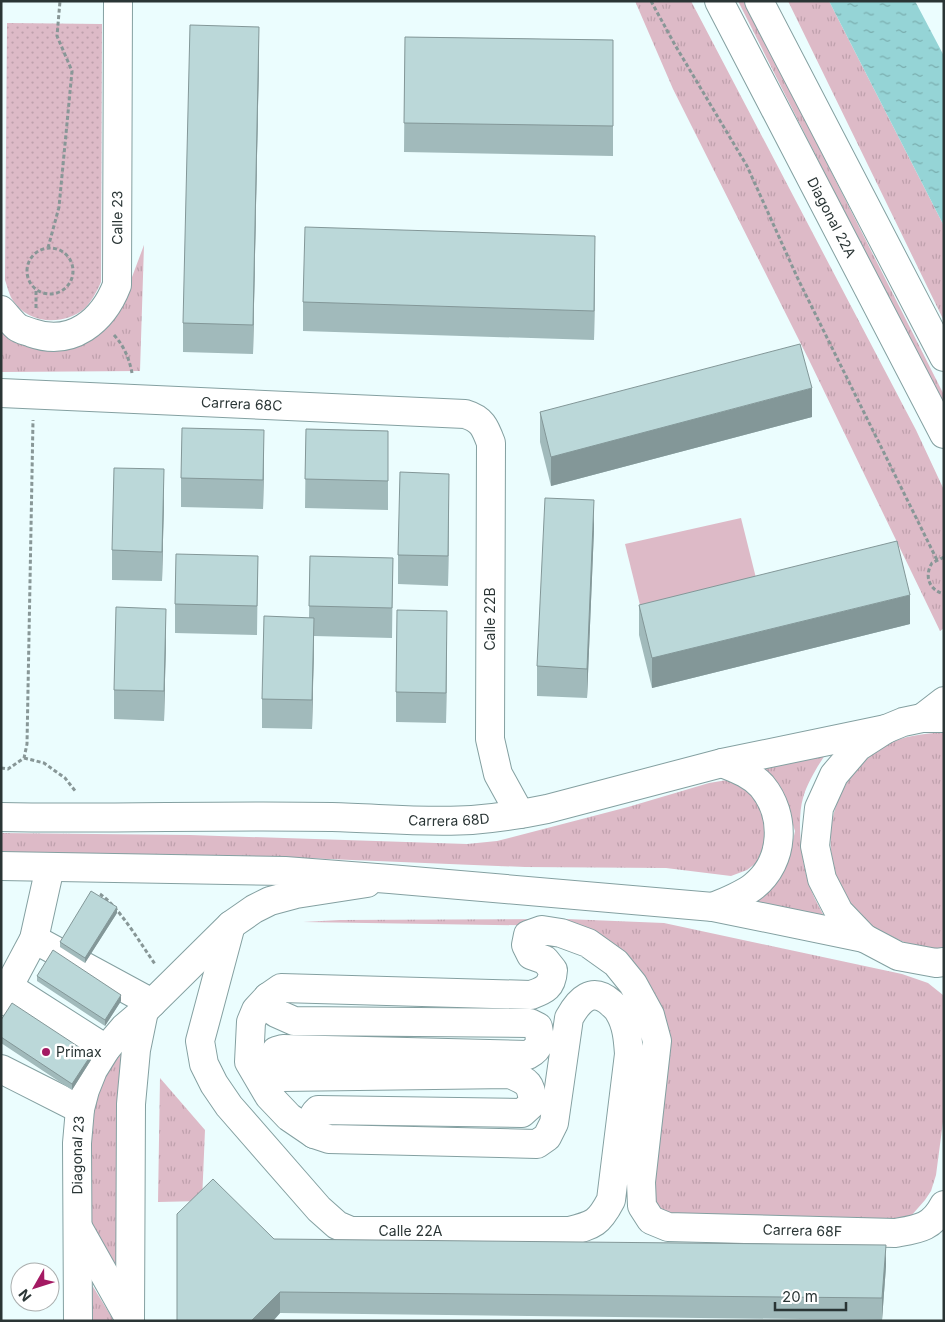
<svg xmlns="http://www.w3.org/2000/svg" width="945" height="1322" viewBox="0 0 945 1322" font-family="Inter,sans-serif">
<defs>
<pattern id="grass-tufts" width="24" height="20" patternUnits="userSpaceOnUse" patternTransform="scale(1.25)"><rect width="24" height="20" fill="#ddbac7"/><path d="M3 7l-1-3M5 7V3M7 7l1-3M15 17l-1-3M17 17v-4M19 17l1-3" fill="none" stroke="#bea0ac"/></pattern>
<pattern id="park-dots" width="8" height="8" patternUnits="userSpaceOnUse" patternTransform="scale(1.25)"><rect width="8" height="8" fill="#ddbac7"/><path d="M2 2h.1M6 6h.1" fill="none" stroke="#bea0ac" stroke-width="1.8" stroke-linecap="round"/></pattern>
<pattern id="water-ripples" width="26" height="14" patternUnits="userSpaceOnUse" patternTransform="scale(1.25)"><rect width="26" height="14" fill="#95d4d6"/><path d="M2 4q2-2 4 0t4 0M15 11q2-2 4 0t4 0" fill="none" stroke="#7aadae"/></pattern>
</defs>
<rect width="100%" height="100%" fill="#ebfdfe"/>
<path fill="url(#grass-tufts)" d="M 635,1 L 691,1 L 916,430 L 944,490 L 944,628 L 940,631 L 809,360 L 673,89 Z
M 738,1 L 745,1 L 944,395 L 944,410 Z
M 788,1 L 829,1 L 944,226 L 944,321 Z
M 144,245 L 140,371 L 2,372 L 2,328 C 14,339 24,345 40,348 L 126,293 Z
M 944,732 L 944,948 C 926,950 905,944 889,935 C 883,933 877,930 872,926 C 860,918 850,904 843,891 C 816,840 834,775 885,746 C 903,735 924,734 944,732 Z
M 830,747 C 820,763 808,780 803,798 C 796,822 802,869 812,892 C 815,900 820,908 824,916 L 750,900 L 774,875 L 790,855 L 795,831 L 784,798 L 750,769 Z
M 733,779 L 751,790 L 772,817 L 760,860 L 747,870 L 731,876 L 666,868 L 525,867 L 255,856 L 1,853 L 1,833 L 190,835 L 467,844 L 497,841 L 628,807 L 709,783 Z
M 566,919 L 664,923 L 902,974 L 928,983 L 943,995 L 944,1114 L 936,1175 L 931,1191 L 925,1200 L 911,1216 L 898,1220 L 664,1217 L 649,1198 L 660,1020 L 566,926 L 303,922 L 340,920 Z
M 130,1034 L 117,1121 L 116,1267 L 88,1222 L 91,1131 L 97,1094 L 109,1061 Z
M 160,1078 L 205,1130 L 202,1201 L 158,1202 Z
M 92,1285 L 114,1321 L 91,1321 Z"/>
<path fill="url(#park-dots)" d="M 7,23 L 102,24 L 101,282 C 97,291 92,301 85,308 C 63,327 27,324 12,299 C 9,294 7,286 5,280 Z"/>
<path fill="#ddbac7" d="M 741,518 L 756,578 L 640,605 L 625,544 Z"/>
<path fill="url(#water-ripples)" d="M 829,1 L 915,1 L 944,56 L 944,226 Z"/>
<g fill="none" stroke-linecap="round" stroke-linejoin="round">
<defs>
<g id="minor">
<path id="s1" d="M 719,1 L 944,434"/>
<path d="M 759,1 L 944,357"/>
<path id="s2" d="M 1,310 C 6,315 12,323 17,327 C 21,330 27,331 32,333 C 72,347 103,321 117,285 L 118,1"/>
<path id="s3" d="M 1,393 L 465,414 C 482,419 485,427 491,443 L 490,739 L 498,774 L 520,814"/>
<path d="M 922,718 L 944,701"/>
<path id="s4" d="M 231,925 L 200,1041 L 204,1064 L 214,1084 L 229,1106 L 319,1209 L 337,1225 L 351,1231 L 569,1231 C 594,1225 599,1223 611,1200 L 629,1054 C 628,1040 627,1025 619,1012 C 618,1009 614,1006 611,1003 C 592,986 579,1000 569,1018 L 554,1123 L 547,1137 L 537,1144 L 329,1139 L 314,1134 L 289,1117 L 269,1096 L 249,1062 L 251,1022 L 256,1010 L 268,997 L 281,988 L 531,995 C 545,990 552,987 553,970 L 545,960 L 531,955 L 526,945 L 528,935 L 542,930 L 561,933 L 588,943 L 616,963 L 633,984 L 650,1015 L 657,1041 L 641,1182 L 642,1206 L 651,1220 L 668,1227 L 895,1233 C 918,1229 932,1228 944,1205"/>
<path d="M 34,939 L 152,1003"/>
<path d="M 9,987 L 106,1049"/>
<path d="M 268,997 L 276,1013 L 294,1021 L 530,1023 L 538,1027 C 541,1041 541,1048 528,1055 L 283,1049 L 276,1051 L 272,1065 L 275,1073 L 282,1077 L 510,1074 C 528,1082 531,1083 533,1103 L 522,1113 L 318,1110 C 310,1117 312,1124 314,1134"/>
<path d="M 1,1001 L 34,939 L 50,867"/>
<path d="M 1,1069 L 80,1109"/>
<path d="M 79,1229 L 129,1318"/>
<path id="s5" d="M 78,1321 L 77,1143 L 80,1109 L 85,1090 L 93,1070 L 106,1049 L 124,1028 L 144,1011 L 231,925 L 254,909 L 270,901 L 296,894 L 367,883"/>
<path d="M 130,1321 L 131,1104 L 136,1050 L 144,1011"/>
</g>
<g id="major">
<path d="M 944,718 L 922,718 L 903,722 L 886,729 L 858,747 L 834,775 L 819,808 L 815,846 L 822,879 L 839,912 L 864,938 L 898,956 L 936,963 L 944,962"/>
<path id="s6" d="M 1,817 C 111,819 222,815 332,817 C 378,818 425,823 472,820 C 497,818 523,814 547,809 L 722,763 L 886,729"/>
<path d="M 1,866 L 285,871 L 390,879 L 713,907 L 864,938"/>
<path d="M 713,907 C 727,901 743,895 754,886 C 785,861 786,815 762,786 C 751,774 737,769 722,763"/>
</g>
</defs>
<use href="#minor" stroke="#84a0a1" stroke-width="30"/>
<use href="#major" stroke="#84a0a1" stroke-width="30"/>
<path stroke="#889797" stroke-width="3" stroke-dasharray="4 2.5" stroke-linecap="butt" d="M 651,1 L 675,45 L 747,166 L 798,279 L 937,560
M 48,248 L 59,207 L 72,71 L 57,36 L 60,1
M27 271a23 23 0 1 1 46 0a23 23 0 1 1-46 0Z
M 36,308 L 36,289
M 114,335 C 124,346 129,358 132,373
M 944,557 L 932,563 C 924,576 929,590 944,594
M 24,758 L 44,763 L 65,778 L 76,792
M 1,768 L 8,769 L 24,758 L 27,744 L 33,420
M 100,894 C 120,908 140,943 155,964"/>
<use href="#minor" stroke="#fff" stroke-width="28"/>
<use href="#major" stroke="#fff" stroke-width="28"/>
</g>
<path fill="#a1babb" d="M 405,37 L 613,40 L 613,156 L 404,152 Z
M 259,57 L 253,354 L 183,352 L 183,323 Z
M 595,266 L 594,340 L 303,331 L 303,302 Z
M 540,412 L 812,417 L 551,486 L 540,442 Z
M 306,429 L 388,431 L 388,510 L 305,508 Z
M 264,459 L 263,509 L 181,507 L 181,478 Z
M 164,499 L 162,581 L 112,580 L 112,550 Z
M 449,503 L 448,586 L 398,584 L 398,555 Z
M 594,529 L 587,698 L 537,696 L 537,666 Z
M 258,556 L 257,635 L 175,633 L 175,604 Z
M 310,556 L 393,558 L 392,638 L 314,636 L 312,729 L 262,728 L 262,699 L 309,618 Z
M 639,605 L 910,624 L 652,688 L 639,635 Z
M 166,638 L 164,721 L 114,719 L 114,690 Z
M 447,641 L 446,723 L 396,722 L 396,692 Z
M 117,913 L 85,963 L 60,947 L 60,942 Z
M 37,976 L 121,1001 L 105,1026 L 37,981 Z
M 1,1020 L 91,1060 L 72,1090 L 1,1043 Z
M 274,1239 L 886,1266 L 882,1320 L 280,1313 L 273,1321 L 177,1321 Z"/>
<path fill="#839798" d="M 259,27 L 259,57 L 253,354 L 253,325 Z
M 595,236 L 595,266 L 594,340 L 594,311 Z
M 812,388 L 812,417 L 551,486 L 551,457 Z
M 264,430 L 264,459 L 263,509 L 263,480 Z
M 164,469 L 164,499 L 162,581 L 162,552 Z
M 449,474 L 449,503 L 448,586 L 448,556 Z
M 594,500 L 594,529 L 587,698 L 587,669 Z
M 910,595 L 910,624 L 652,688 L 652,658 Z
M 166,609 L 166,638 L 164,721 L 164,691 Z
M 447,611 L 447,641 L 446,723 L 446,693 Z
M 314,618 L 314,647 L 312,729 L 312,700 Z
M 117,907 L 117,913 L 85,963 L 85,958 Z
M 121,995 L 121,1001 L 105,1026 L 105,1020 Z
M 91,1055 L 91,1060 L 72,1090 L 72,1084 Z
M 886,1245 L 886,1266 L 882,1320 L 882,1298 Z
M 280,1292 L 280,1313 L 273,1321 L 251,1321 Z"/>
<path fill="#bbd8d9" stroke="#839798" d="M 190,25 L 259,27 L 253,325 L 183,323 Z
M 405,37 L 613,40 L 613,126 L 404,123 Z
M 305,227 L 595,236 L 594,311 L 303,302 Z
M 800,344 L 812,388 L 551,457 L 540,412 Z
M 182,428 L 264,430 L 263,480 L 181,478 Z
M 306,429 L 388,431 L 388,481 L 305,479 Z
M 114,468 L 164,469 L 162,552 L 112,550 Z
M 400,472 L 449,474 L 448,556 L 398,555 Z
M 545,498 L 594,500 L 587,669 L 537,666 Z
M 897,541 L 910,595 L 652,658 L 639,605 Z
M 176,554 L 258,556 L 257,606 L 175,604 Z
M 310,556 L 393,558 L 392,608 L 309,606 Z
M 116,607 L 166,609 L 164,691 L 114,690 Z
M 397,610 L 447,611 L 446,693 L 396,692 Z
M 264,616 L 314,618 L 312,700 L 262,699 Z
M 91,891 L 117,907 L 85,958 L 60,942 Z
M 53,950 L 121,995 L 105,1020 L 37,976 Z
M 12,1003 L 91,1055 L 72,1084 L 1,1037 L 1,1020 Z
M 213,1179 L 274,1239 L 886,1245 L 882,1298 L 280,1292 L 251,1321 L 177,1321 L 177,1214 Z"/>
<circle fill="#a41a63" stroke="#fff" stroke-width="2" cx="46" cy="1052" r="5"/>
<g text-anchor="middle" stroke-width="5" stroke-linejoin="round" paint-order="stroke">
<g font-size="14" fill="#2a3535" stroke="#fff">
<text dy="5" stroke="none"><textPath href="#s2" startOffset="216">Calle 23</textPath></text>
<text dy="5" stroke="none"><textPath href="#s1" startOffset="244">Diagonal 22A</textPath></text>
<text dy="5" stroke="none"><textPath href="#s3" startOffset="241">Carrera 68C</textPath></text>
<text transform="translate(490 619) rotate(-90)" y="5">Calle 22B</text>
<text dy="5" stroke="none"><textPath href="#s6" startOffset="448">Carrera 68D</textPath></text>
<text dy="5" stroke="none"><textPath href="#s5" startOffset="166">Diagonal 23</textPath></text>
<text dy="5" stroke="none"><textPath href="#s4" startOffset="428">Calle 22A</textPath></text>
<text dy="5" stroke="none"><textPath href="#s4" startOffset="2299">Carrera 68F</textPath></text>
</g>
<g font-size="14" fill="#2a3535" stroke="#fff" text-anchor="start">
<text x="56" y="1057">Primax</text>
</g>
</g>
<rect width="945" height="1322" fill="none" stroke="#2a3535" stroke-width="5"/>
<g transform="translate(35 1287) rotate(231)"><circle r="24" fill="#ffffff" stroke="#aaaeae"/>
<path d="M0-4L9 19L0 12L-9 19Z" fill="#a41a63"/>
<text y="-8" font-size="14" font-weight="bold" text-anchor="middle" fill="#2a3535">N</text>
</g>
<path d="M775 1302v8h71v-8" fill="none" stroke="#2a3535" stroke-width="2.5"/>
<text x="782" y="1302" font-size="15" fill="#2a3535" stroke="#ffffff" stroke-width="4" paint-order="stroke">20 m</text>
</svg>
